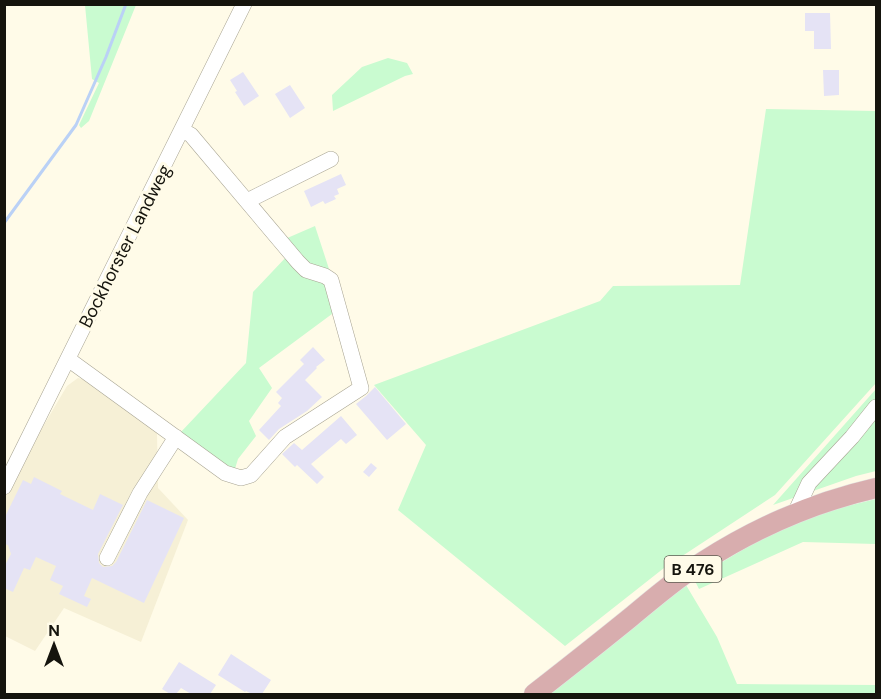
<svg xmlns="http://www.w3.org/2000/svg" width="881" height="699" viewBox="0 0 881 699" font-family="'DM Sans',sans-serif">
<rect width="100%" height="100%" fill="#fffbe8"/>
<path fill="#f6f0d6" d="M 78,378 L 92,382 L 157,433 L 158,488 L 188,520 L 141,642 L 64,608 L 35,651 L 5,636 L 4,500 L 25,457 L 67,386 Z"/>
<path fill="#c9fbd0" d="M 85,5 L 136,5 L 89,121 L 81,128 L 79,125 L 99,83 L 92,79 Z
M 388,58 L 407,63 L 413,74 L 405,76 L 333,111 L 332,95 L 362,67 Z
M 766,109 L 876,111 L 876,383 L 775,495 L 664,568 L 565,646 L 398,510 L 426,445 L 374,385 L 600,301 L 613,286 L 740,285 Z
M 315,226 L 330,272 L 315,269 L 285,239 Z
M 289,254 L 324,280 L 336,311 L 259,368 L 272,388 L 249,421 L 256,436 L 238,459 L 234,472 L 180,433 L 246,363 L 253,292 Z
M 876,389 L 876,471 L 856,476 L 773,505 Z
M 876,499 L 876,544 L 803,542 L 699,589 L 694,579 L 762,538 L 818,513 Z
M 686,585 L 717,637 L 737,684 L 876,685 L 876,694 L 549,694 Z"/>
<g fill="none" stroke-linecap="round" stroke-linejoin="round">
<path stroke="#bad1f6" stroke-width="3" d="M 4,223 L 76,125 L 106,57 L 126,4"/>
</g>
<path fill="#e5e3f5" d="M 805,13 L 830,13 L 831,49 L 814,49 L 814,31 L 805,31 Z
M 823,70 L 839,70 L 839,95 L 824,96 Z
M 243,72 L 259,96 L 244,106 L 235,92 L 237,91 L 230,80 Z
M 290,85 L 305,108 L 290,118 L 275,94 Z
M 341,174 L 346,185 L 337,189 L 339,194 L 334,196 L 336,199 L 325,204 L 323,201 L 311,207 L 304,191 Z
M 313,347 L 325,360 L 316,367 L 317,368 L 305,380 L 322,397 L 307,411 L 279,429 L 269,440 L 259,430 L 281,406 L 278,403 L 282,398 L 276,392 L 304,364 L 300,360 Z
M 375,387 L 406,424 L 387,440 L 356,404 L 366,396 Z
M 341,416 L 357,435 L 346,444 L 341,439 L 311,464 L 324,477 L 317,484 L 297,465 L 295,467 L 282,454 L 294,443 L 302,450 Z
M 371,463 L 377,468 L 369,477 L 363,472 Z
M 34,477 L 62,491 L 60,494 L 93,510 L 100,494 L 123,505 L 98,554 L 99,563 L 103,567 L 112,566 L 116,562 L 147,500 L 184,518 L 144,603 L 92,578 L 84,596 L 91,599 L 87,607 L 59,594 L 63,586 L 50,580 L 56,566 L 36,557 L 30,570 L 24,568 L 13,592 L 4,588 L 4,567 L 11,554 L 8,545 L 4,544 L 4,519 L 23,480 L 31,484 Z
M 231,654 L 271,680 L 262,694 L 252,694 L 246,691 L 245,692 L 218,675 Z
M 179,662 L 216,685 L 210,694 L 191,694 L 181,688 L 176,694 L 170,694 L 162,689 Z"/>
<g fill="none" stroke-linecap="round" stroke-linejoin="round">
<defs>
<path id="minor" d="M 247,201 L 331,159
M 68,359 L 225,473 L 241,478 L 251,475 L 285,437 L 361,388 L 331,280 L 325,276 L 306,270 L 298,262 L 191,135 L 182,130
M 4,487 L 244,4
M 795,513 L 809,483 L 852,437 L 876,407
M 107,558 L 140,493 L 176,437"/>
<path id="major" d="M 534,694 C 566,669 599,643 631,617 C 654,598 678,577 704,561 C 757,527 815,502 876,488"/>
</defs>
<use href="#minor" stroke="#a8a493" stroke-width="16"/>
<use href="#major" stroke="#e3e3e2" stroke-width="21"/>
<use href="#minor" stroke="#fff" stroke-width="15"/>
<use href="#major" stroke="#d8adae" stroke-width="20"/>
</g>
<g text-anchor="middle" stroke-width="6" stroke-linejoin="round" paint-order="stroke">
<rect fill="#fffbe8" stroke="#5b594f" stroke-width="1.5" x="664.5" y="556" width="57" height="26" rx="4.5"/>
<g font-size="16" font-weight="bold" fill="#15140d">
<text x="693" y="575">B 476</text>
</g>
<g font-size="18" fill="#15140d" stroke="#fffbe8">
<text transform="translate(125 246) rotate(-63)" y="6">Bockhorster Landweg</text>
</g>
</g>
<rect width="881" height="699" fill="none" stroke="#15140d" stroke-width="12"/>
<g transform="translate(54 645)" stroke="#fffbe8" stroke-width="4.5" paint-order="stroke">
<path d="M0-4.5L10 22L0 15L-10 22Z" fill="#15140d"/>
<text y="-9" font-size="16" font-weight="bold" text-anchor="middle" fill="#15140d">N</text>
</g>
</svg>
